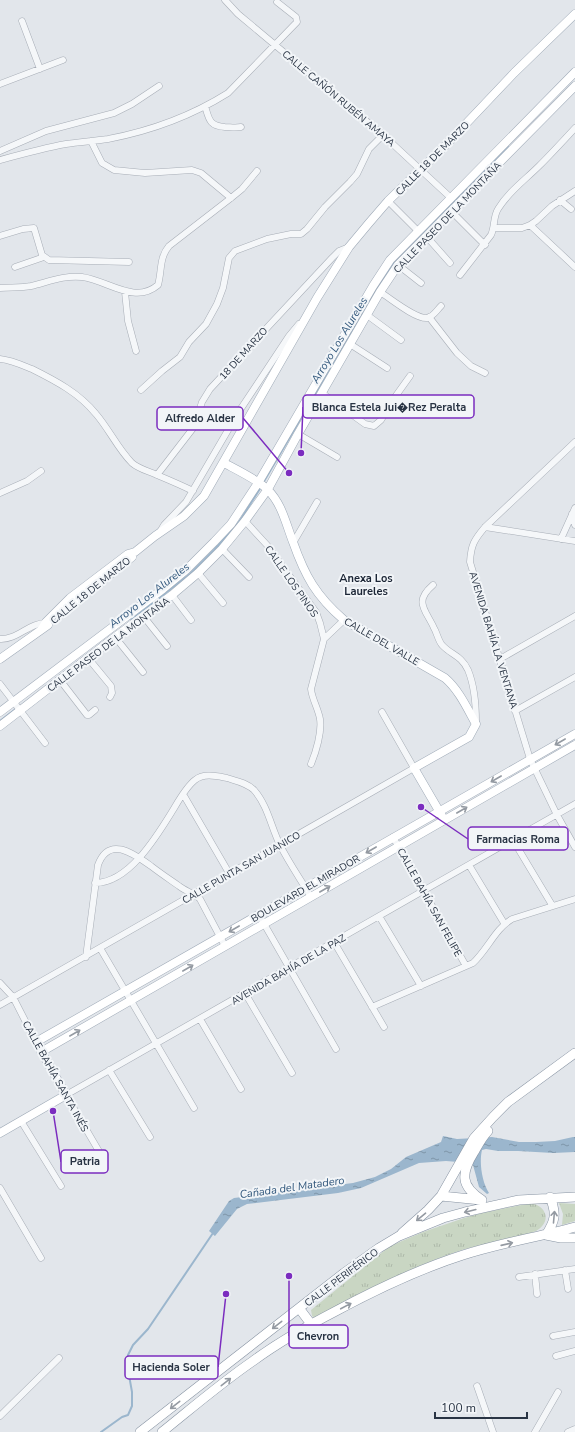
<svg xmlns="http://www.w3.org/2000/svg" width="575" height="1432" viewBox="0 0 575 1432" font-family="'Nunito Sans',sans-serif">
<defs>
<pattern id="grass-tufts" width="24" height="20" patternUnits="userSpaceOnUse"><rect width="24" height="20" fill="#c9d6c3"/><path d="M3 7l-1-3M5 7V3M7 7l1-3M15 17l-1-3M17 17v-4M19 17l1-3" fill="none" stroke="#adb8a9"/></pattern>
<pattern id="water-ripples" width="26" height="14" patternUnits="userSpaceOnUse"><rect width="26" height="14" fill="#9bb6cd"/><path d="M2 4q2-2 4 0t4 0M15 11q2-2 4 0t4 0" fill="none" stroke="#7e95a8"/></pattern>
</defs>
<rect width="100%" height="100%" fill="#e2e6eb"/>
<path fill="url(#grass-tufts)" d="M 531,1203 C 548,1207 551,1222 536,1231 C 510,1241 482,1243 456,1252 C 407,1269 361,1293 315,1318 L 312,1316 L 311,1310 L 390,1246 L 423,1232 L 464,1218 L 482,1213 Z
M 559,1203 L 575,1204 L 575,1221 L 562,1225 L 563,1214 Z"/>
<path fill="url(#water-ripples)" d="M 443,1136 L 457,1139 L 492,1137 L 519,1142 L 536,1142 L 555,1141 L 573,1137 L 575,1137 L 575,1152 L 553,1153 L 518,1151 L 498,1151 L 486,1149 L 482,1150 C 479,1163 482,1182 489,1193 L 487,1194 L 479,1187 L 473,1165 L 470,1163 L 446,1161 L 419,1163 L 361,1188 L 338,1193 L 247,1204 L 237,1209 L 215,1236 L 209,1231 L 229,1201 L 234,1198 L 353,1183 L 375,1177 L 391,1169 L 406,1157 L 441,1142 Z"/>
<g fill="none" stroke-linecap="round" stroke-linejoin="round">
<path stroke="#9bb6cd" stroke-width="2" d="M 263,483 L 376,290 L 394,262 L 509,147
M 131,620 L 190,574 L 214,550 L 239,522 L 261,487
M 0,721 L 17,708
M 101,1432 L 122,1417 L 128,1415 L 132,1406 L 132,1392 L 127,1364 L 128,1355 L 133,1345 L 148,1329 L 213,1233"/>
<defs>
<path id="minor" d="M 225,0 L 238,14 L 383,135 L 451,198
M 22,21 L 40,69
M 0,84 L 63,60
M 205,106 C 209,119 209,126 225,127 C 230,127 235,128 241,127
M 91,141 L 102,163 L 114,170 L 145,173 L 192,170 L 201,173 L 231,198
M 0,151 L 46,131 L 114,113 L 132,104 L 159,86
M 0,160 C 22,154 44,148 66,144 C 80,142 94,141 108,139 C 150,131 193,115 228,93 L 297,22 L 296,17 L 277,2
M 560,200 L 571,209
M 388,201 L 418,231
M 452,212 L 485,245
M 530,225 L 575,267
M 494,228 L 522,228 L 530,225 L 536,221 L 552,206 L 575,191
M 0,236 L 23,229 L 34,228 L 42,255 L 49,260 L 129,262
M 427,237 L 450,263
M 398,265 L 421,283
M 15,267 L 44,257
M 460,275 L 491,235 C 495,227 493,217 498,209 C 508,192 525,180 539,166 C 551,154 563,141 575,128
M 0,288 C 10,287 21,288 31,286 C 48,282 64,275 82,277 C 107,280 135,305 158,285 C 162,271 159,258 169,246 L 231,198 L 242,189 L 257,171
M 125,292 L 128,321 L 136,351
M 380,292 C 390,298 415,319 427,318 C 433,317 437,310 441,306
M 367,315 L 401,340
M 429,317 L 457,353 L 471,366 L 485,373
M 350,344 L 387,368
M 0,359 C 11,360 22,365 32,369 C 56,381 79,393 96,414 C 109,429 118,449 132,463 C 139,469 148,471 157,475 C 169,480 181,485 193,491
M 141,390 L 162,371 L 180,357 L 189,342 L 206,324 L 217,304 L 223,288 L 229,258 L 235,251 L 267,239 L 291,234 L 301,234 L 307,229 L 325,207 L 350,182 L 357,174 L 369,149 L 383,135
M 322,393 L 365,424 L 374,426 L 381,420 L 395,397 L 410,376
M 298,434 L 337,457
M 575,442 L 485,527 C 474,540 471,545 470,562 L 530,759 L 557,815 L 575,847
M 157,475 L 194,427 L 202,402 L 210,389 L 332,258 L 339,251 L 349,247
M 0,493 L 27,481 L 41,471
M 572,514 L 575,525
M 245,521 L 267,545 L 316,612 L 320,623 L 324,639 L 311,689 C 312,699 318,708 320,719 C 322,732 316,752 311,764
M 485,527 L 575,541
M 161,530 L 164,525 L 186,502 L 238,413 L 289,336 L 299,324
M 561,539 L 575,508
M 293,543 L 317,502
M 222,549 L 249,577
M 198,573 L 223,603
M 433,585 C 413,602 426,610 434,628 C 437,633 438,640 442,645 C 451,655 461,655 468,670 C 475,687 476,705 476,722
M 172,595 L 191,620
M 144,617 L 167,646
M 115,637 L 143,672
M 0,639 C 17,640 30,622 47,623
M 324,639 L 344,620
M 88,658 L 111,686 L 112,693 L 110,697
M 500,659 L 575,616
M 60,680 L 87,715 L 89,715 L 95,710
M 0,684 L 45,743
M 515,711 L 575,677
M 183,794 L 229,873
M 393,837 L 466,966
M 513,840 L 552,905
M 469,865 L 504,923
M 95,883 C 129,883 157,836 173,810 C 179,800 186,787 195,780 C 204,773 216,776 227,778 C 237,781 247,783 254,790 C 268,806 271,827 280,845 C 289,863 301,880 311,897
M 259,915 L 336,1049
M 379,916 L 421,986
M 334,942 L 384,1027
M 100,948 L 194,1108
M 86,957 L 98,865 C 109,835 134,854 151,866 C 160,873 169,879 179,886 C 185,891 194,893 200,899 L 225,946
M 0,983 L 13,997 L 36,1042
M 245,993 L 292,1073
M 0,1005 L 414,768 L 382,712
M 372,1007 L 473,963 C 488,949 495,929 512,919 L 575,899
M 200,1019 L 241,1089
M 109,1070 L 150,1137
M 21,1121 L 61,1186
M 100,1153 L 66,1095 L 575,804
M 0,1188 L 41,1258
M 565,1270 L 568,1289
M 535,1274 L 537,1294
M 519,1277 L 575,1269
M 553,1336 L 575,1332
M 556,1356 L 575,1351
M 477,1386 L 493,1432
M 0,1416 L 59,1358
M 535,1432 L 558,1392
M 568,1432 L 575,1429"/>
<path id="major" d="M 224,463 C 235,469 260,481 268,490 C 282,504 286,524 293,542 C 305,576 316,596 344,620 L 445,678 C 459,690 467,708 476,724 L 469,737 L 414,768 L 442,816
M 61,613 L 132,557
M 43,627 L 46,622 L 70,598 L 128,554 L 135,552 L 155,536 L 184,516 L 204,496 L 317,298 L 349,247 L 369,223 L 388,201 L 443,148 L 514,73 L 575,14
M 0,659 L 48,625
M 0,712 L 163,589 L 186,570 L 214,542 L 231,524 L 258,483 L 373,286 L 390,260 L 575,72
M 0,726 L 115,637 L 172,595 L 198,573 L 222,549 L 245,521 L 268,489 L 298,434 L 380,292 L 398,265 L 575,86
M 41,1052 L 575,745
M 0,1133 L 66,1095 L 36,1042 L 575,734"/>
<path id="highway" d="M 441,1196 L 481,1200
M 550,1197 C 557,1214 555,1221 546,1235 L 561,1238 L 575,1238
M 482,1200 C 460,1186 461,1173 474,1152 C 478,1145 482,1137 488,1131
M 402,1233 L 428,1210 L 441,1196 L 474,1138 L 493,1117 L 508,1102 L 575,1053
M 299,1308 L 311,1324
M 140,1432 L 344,1273 L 379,1248 L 399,1236 L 443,1218 L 465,1212 L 519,1200 L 575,1197
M 162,1432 C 192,1408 221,1383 253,1361 C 279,1342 307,1326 336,1311 C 377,1289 419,1269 463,1255 C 500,1243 538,1237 575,1227"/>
</defs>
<use href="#minor" stroke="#a7adb6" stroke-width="7"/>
<use href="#major" stroke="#a0abb8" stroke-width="9"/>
<use href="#highway" stroke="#8894a3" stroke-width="10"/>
<use href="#minor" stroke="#f5f7f9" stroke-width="6"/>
<use href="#major" stroke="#fff" stroke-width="8"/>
<use href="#highway" stroke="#fff" stroke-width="9"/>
</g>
<defs><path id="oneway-shaft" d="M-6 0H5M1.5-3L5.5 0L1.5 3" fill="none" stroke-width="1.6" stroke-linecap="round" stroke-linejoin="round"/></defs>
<g stroke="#949aa2">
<use href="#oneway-shaft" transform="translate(560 742) rotate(150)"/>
<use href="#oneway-shaft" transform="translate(496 779) rotate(150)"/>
<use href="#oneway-shaft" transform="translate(462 810) rotate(-30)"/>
<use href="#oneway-shaft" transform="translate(371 850) rotate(150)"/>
<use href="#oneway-shaft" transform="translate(325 889) rotate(-30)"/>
<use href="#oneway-shaft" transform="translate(234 929) rotate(150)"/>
<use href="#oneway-shaft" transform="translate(188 968) rotate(-30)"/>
<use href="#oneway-shaft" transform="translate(75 1033) rotate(-30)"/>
<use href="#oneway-shaft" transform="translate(470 1211) rotate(166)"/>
<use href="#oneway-shaft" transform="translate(421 1217) rotate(140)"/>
<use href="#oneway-shaft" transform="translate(554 1217) rotate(-85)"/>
<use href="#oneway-shaft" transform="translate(507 1244) rotate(-13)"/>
<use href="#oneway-shaft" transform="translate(346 1306) rotate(-28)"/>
<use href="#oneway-shaft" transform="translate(277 1325) rotate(142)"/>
<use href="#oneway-shaft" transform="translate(226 1382) rotate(-38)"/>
<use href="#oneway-shaft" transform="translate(175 1405) rotate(142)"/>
</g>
<g text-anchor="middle" stroke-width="4" stroke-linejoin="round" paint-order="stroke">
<g font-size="10" fill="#293444" stroke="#f2f5f8">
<text transform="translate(339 98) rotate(40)" y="4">CALLE CAÑÓN RUBÉN AMAYA</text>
<text transform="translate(432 158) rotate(-45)" y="4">CALLE 18 DE MARZO</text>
<text transform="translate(447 217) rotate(-46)" y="4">CALLE PASEO DE LA MONTAÑA</text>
<text transform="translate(243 353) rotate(-48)" y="4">18 DE MARZO</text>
<text transform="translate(292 581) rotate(55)" y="4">CALLE LOS PINOS</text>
<text transform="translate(90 590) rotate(-39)" y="4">CALLE 18 DE MARZO</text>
<text transform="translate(494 640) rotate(73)" y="4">AVENIDA BAHÍA LA VENTANA</text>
<text transform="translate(382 641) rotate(30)" y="4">CALLE DEL VALLE</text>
<text transform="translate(108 644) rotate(-37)" y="4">CALLE PASEO DE LA MONTAÑA</text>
<text transform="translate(241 867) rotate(-30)" y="4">CALLE PUNTA SAN JUANICO</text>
<text transform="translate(305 888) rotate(-30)" y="4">BOULEVARD EL MIRADOR</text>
<text transform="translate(430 902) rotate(61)" y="4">CALLE BAHÍA SAN FELIPE</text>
<text transform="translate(288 969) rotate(-30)" y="4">AVENIDA BAHÍA DE LA PAZ</text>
<text transform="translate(56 1076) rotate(61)" y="4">CALLE BAHÍA SANTA INÉS</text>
<text transform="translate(341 1277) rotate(-37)" y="4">CALLE PERIFÉRICO</text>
</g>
<g font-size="11" font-style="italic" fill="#30567b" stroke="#f2f5f8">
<text transform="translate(339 340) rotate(-59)" y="4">Arroyo Los Alureles</text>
<text transform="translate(149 595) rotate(-38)" y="4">Arroyo Los Alureles</text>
<text transform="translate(292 1187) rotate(-8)" y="4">Cañada del Matadero</text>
</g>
<g font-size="11" font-weight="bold" fill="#1b2535" stroke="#f2f5f8">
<text x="366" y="582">Anexa Los<tspan x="366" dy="13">Laureles</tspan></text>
</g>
</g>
<path fill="none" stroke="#7b2cbf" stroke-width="1.5" d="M301 453L303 407M289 473L243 418M421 807L468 839M53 1111L61 1162M289 1276L289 1336M226 1294L218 1367"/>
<g fill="#7b2cbf" stroke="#f2f5f8" stroke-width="1.5">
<circle cx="301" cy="453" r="4"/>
<circle cx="289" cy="473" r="4"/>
<circle cx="421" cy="807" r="4"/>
<circle cx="53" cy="1111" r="4"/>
<circle cx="289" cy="1276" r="4"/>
<circle cx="226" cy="1294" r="4"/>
</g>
<g fill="#f2f5f8" stroke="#7b2cbf" stroke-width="1.5">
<rect x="303" y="395" width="171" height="23" rx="4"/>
<rect x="157" y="407" width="86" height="23" rx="4"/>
<rect x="468" y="827" width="100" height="23" rx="4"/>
<rect x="61" y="1150" width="47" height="23" rx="4"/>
<rect x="289" y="1325" width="59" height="23" rx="4"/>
<rect x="125" y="1356" width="93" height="23" rx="4"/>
</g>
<g font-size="11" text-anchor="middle" font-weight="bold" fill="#293444">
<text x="389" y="411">Blanca Estela Jui�Rez Peralta</text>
<text x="200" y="422">Alfredo Alder</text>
<text x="518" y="843">Farmacias Roma</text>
<text x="85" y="1165">Patria</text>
<text x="318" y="1340">Chevron</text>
<text x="171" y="1371">Hacienda Soler</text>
</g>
<path d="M435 1412v6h92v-6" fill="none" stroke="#293444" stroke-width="2"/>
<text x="441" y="1412" font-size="12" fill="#293444" stroke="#f2f5f8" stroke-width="3" paint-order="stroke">100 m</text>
</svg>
